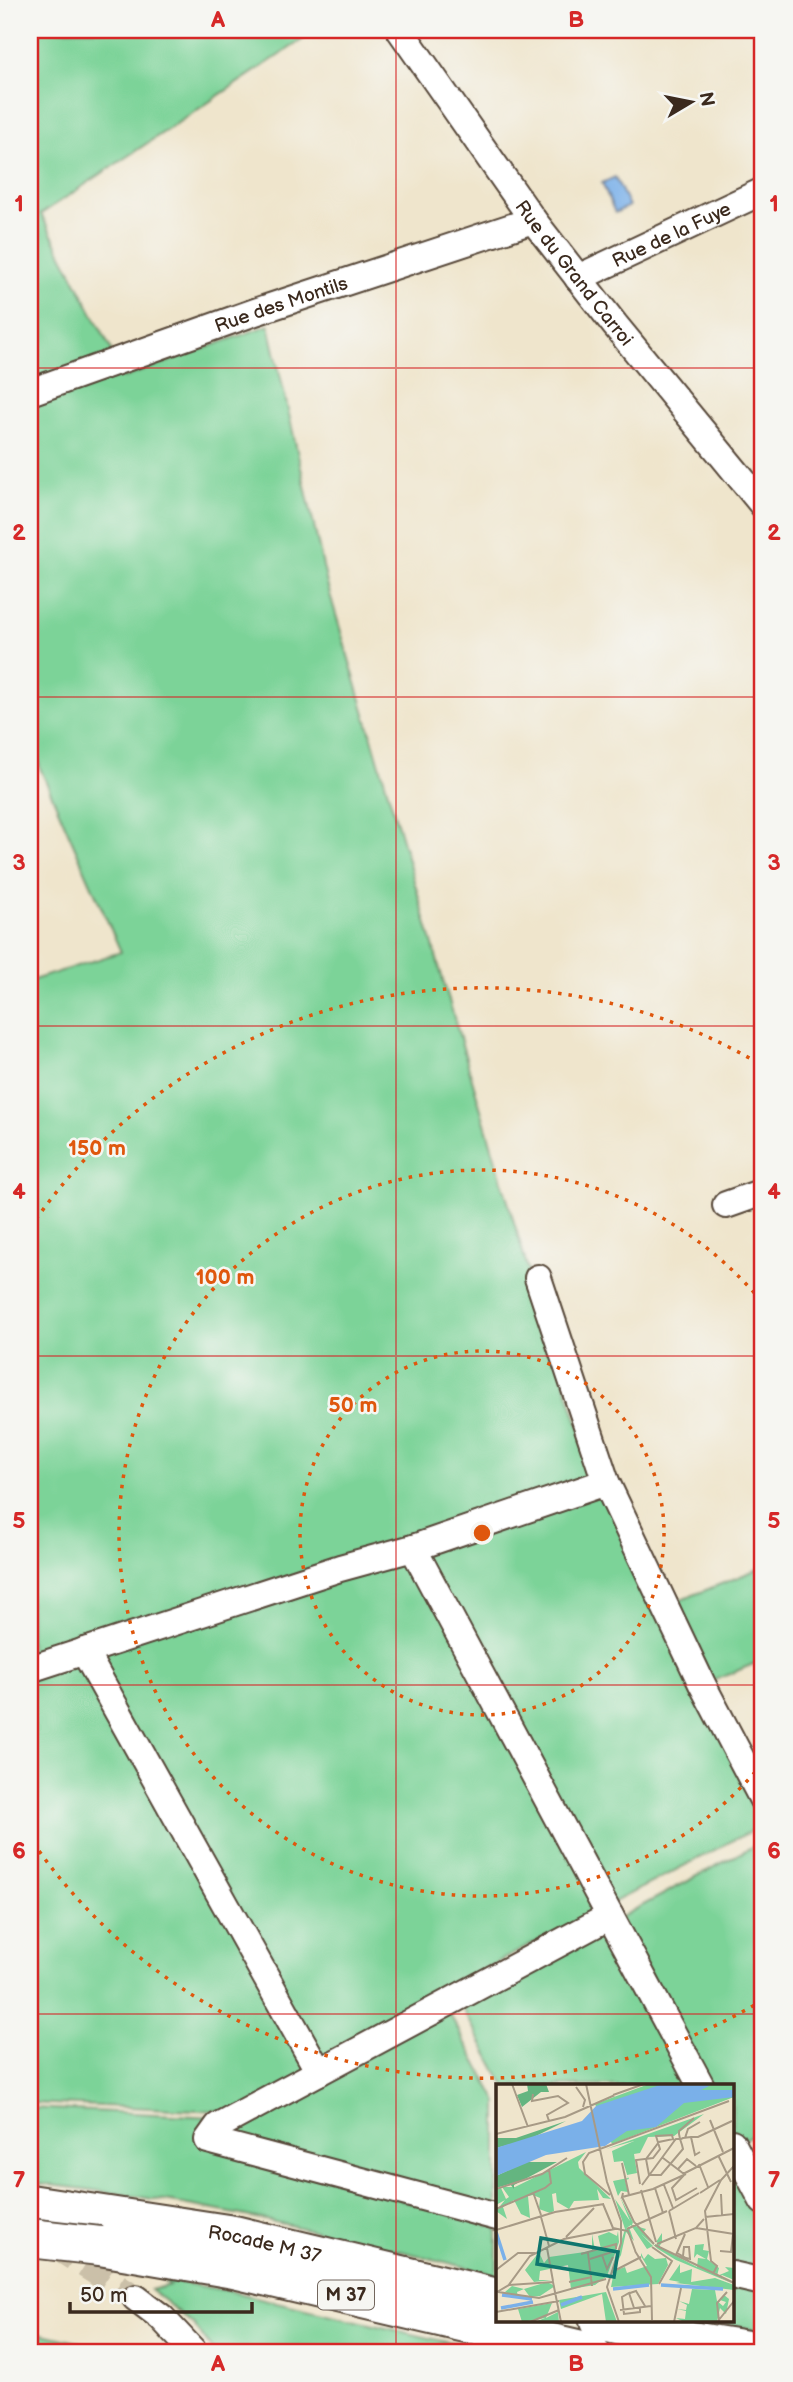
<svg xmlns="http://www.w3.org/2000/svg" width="793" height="2382" viewBox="0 0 793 2382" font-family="'Balsamiq Sans',sans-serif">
<rect width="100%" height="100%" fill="#f6f6f2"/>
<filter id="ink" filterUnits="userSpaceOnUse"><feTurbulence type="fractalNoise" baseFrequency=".0143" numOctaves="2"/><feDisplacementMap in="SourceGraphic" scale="14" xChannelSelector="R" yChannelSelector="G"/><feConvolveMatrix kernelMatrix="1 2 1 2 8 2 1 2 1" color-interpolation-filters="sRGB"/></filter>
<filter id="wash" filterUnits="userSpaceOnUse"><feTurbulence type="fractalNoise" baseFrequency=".00686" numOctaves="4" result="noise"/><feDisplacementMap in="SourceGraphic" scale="28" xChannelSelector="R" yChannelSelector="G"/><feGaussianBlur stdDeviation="1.57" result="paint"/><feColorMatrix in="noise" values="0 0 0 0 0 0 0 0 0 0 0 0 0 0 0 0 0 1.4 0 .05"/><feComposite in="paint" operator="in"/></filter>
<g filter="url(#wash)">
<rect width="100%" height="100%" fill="#efe5cc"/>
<path fill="#7bd398" stroke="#5b7e5b" stroke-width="2" d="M 30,30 L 317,30 L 41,214 L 109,345 L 123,378 L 269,325 L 327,584 L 528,1270 L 589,1456 L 763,1822 L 763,1825 L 438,1993 L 497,2100 L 497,2209 L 233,2137 L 222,2111 L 30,2103 L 30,981 L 121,952 L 40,768 L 30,706 Z
M 763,1567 L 763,1660 L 708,1683 L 671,1604 Z
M 763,1841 L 763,2129 L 739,2142 L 732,2128 L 732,2086 L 709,2086 L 619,1918 Z
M 599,1934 L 606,1936 L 688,2086 L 505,2086 L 462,2007 Z
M 30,2108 L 214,2117 L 211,2143 L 497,2228 L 497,2275 C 343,2236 189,2198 30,2183 Z
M 732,2175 L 737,2177 L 763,2225 L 763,2273 L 732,2266 Z
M 161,2279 L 234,2292 L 489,2352 L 214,2352 L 194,2325 L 151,2290 L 170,2285 Z
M 732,2280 L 763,2286 L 763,2331 L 708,2321 L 732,2321 Z
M 30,2331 L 119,2352 L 30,2352 Z"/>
<path fill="#7ab0e9" stroke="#5a6d84" stroke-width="2" d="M 615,177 L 629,206 L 615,213 L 602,183 Z"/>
</g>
<g filter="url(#ink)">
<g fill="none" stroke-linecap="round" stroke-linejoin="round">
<path stroke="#cbc0a9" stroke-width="26" stroke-dasharray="26 13" stroke-linecap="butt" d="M 52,2244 L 136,2298"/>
<defs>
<g id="minor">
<path id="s1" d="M 400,30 L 533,220 L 615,325 L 763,505"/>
<path id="s2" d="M 578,278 L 763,191"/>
<path id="s3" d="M 30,392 L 255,312 L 533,220"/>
<path d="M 726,1205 L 763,1192"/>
<path d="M 538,1278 L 606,1482 L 702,1684 L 763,1800"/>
<path d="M 413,1548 L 701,2086"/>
<path d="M 84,1651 L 319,2072"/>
<path d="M 30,1669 L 340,1568 L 413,1548 L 606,1482"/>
<path d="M 732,2143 L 763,2201"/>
<path d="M 497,2217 L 208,2140 L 218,2126 L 610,1916"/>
<path d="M 732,2275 L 763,2282"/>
<path d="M 136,2298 L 161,2317 L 194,2352"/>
</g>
<g id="trunk">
<path id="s4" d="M 30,2204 L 234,2235 L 497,2298"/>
<path d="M 100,2246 L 234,2269 L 590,2352"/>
<path d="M 599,2321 L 679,2339 L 760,2352"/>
</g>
</defs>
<use href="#minor" stroke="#564638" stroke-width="30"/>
<use href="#trunk" stroke="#564638" stroke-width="42"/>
<use href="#minor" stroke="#fff" stroke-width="26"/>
<use href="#trunk" stroke="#fff" stroke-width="38"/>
<defs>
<path id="trunk-bridge" d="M 30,2238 L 100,2246"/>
</defs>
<use href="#trunk-bridge" stroke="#564638" stroke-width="42" stroke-linecap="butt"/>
<use href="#trunk-bridge" stroke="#fff" stroke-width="38"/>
</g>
</g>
<path fill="none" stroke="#d62828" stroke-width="2" stroke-opacity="0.55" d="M 396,30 L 396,2352M 30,368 L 763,368M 30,697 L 763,697M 30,1026 L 763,1026M 30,1356 L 763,1356M 30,1685 L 763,1685M 30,2014 L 763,2014"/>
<g fill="none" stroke="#df570d" stroke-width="3.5" stroke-dasharray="3.5 7">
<circle cx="482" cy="1533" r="182"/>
<path d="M762 1764A363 363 0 1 1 762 1302"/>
<path d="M763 2000A545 545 0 0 1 30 1838M30 1228A545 545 0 0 1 763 1066"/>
</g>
<g text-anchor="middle" stroke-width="5" stroke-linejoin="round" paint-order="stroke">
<rect fill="#f6f6f2" stroke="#73675e" stroke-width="2" x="318" y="2280.5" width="56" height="29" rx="5"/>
<g font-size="18" font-weight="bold" fill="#3b2a1e">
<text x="346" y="2301">M 37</text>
</g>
<g font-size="19" fill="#3b2a1e" stroke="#f6f6f2">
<text dy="7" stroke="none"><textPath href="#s2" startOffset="103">Rue de la Fuye</textPath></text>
<text dy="7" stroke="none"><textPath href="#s1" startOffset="299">Rue du Grand Carroi</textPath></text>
<text dy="7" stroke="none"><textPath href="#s3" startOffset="266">Rue des Montils</textPath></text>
<text dy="7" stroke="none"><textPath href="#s4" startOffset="238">Rocade M 37</textPath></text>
</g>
</g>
<g transform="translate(496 2084)">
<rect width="238" height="238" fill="#efe5cc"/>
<path d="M 153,0 L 238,0 L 238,13 L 116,60 L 99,20 ZM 208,30 L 178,52 L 152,53 L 144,69 L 138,70 L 141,89 L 131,91 L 133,95 L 129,96 L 132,108 L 125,107 L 122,112 L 117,97 L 132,94 L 127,77 L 118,78 L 116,67 L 138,57 L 110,65 ZM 90,68 L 82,78 L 83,84 L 115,115 L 107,114 L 101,105 L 103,116 L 78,117 L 73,125 L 61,118 L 60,109 L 56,110 L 58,127 L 54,129 L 43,125 L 44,114 L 37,111 L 32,112 L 34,134 L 25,130 L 18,116 L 7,123 L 11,135 L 0,127 L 9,116 L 0,121 L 0,105 L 5,104 L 10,115 L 13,113 L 6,103 L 19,103 ZM 124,113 L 137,138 L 136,141 L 150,145 L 147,149 L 158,161 L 164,160 L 160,158 L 166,149 L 166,158 L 163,163 L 201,183 L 202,174 L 210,175 L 201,170 L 198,174 L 199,161 L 208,160 L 207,166 L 213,167 L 211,175 L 223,184 L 221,192 L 233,187 L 229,183 L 238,184 L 238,196 L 226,191 L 224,193 L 238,200 L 180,176 L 162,165 L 145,150 L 157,162 L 151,165 L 135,141 L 129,145 L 133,143 L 138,157 L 130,148 L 125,171 L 116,188 L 129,145 L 119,115 L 134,137 ZM 122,147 L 123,158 L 111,192 L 99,201 L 75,205 L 72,181 L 44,187 L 43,196 L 56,196 L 38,198 L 29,186 L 43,168 L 48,179 L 53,173 L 96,167 L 96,150 L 99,166 L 105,165 L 102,152 L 113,148 L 121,152 ZM 145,169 L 148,175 L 152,170 L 159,175 L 170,174 L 172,181 L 162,200 L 115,203 L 118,187 L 129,183 L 131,189 L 151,182 L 145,172 ZM 184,180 L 184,189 L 196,185 L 195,198 L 219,194 L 238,201 L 238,206 L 180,199 L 184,198 L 173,196 ZM 51,198 L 59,202 L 44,212 L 34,213 L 28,205 L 21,208 L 22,213 L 9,208 L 16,202 L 28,205 ZM 196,205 L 219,206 L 221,217 L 227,222 L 230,218 L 224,216 L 228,211 L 233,215 L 230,230 L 224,224 L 221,238 L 188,238 L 180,234 L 189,235 L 190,227 L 181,225 L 190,226 L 191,221 L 183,217 L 193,220 ZM 110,208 L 121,238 L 110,238 L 106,210 L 65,225 L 63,216 ZM 56,219 L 50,234 L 62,228 L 63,238 L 39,238 L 49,234 L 26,238 L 22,225 Z" fill="#7bd398"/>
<path d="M 31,0 L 50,0 L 53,8 L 45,8 L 26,23 L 21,11 L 32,7 ZM 70,37 L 32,56 L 0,64 L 0,54 L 20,54 ZM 30,78 L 61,78 L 18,101 L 18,105 L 14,100 L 0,104 L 0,92 Z" fill="#64b580"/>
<path d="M 167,0 L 217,0 L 205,6 L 238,6 L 238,13 L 188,19 L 160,43 L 131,47 L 109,62 L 50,71 L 0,92 L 0,64 L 86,37 L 100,22 Z" fill="#7ab0e9"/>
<path fill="none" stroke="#7ab0e9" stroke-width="3.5" d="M 0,148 L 9,176M 165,201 L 227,205M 117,205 L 153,201M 6,211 L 36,215M 65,221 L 86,213M 5,224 L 37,218"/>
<path fill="none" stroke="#a79a86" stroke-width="2" d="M 16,0 L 32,43M 90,0 L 111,98 L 125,137 L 125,159 L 111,203 L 123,238M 80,3 L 89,16 L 87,23M 37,10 L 36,17 L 62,12 L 72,19 L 51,31 L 53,37M 117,11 L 148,0M 198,34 L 183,47 L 183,50 L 184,55 L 186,61 L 187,65 L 165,91 L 153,91 L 150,75 L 163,58 L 177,55 L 179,56 L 180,55 L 185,55 L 187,54 L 195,53 L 202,53 L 236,37M 214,36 L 227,68M 0,50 L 69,33 L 119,11M 195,53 L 199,71 L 204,68M 189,54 L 192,45 L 204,38M 222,71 L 235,98M 167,74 L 188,90M 126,79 L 133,111M 203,80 L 212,103M 182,85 L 191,75 L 200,82M 187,90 L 238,64M 189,90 L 176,104 L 180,116 L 201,104M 144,100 L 140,76 L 157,74 L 164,65 L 160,52 L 176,51 L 177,55M 146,101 L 179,56M 168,101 L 177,124M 159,104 L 167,129M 0,105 L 46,90 L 71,74M 145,106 L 160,158M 37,108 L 45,131M 127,109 L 126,113 L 157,105 L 190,90M 204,109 L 224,96M 225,110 L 226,131M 114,111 L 89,90 L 87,78 L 93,69 L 233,17M 126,113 L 138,138 L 158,160M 107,120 L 117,144 L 132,147 L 140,169M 0,125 L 49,104 L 55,99 L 53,85M 173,127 L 203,109M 173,127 L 180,155M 45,133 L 53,162M 209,133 L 238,130M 200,144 L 238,150M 131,145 L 171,127M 0,146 L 59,128 L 108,120M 70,153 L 98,124M 161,160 L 200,144 L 208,135M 159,161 L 238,199M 156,163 L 176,177 L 163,200M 51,164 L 57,197M 139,167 L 155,193 L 156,236M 224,167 L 235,168 L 237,150M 92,169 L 96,202M 181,169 L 190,174 L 194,175 L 193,163 L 188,163 L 187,172M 85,170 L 120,160 L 120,165M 106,171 L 111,185 L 117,173M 180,171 L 189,150M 94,175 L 119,167M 0,186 L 22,169 L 39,169M 116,188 L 145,173M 217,190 L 221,182 L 215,177 L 209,127 L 225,96 L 238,82M 73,198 L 96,193M 12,202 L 34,172 L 68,155 L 119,145M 1,208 L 13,201 L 57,198 L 65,238M 2,208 L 43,214 L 110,195M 134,209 L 140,207 L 149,222M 138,224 L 133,209 L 126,213 L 128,230 L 144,228 L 144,223M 124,226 L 155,222M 0,228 L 63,217M 222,237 L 238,217M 223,237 L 221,219 L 231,208M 34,238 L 63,226M 178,238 L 185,204"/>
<path fill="#0f766e" fill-opacity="0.15" stroke="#0f766e" stroke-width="3.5" d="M 45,154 L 122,168 L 118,193 L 41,180 Z"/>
<rect width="238" height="238" fill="none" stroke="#3b2a1e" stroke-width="3.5"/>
</g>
<circle cx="482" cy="1533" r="10" fill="#df570d" stroke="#f6f6f2" stroke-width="3.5"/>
<g font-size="21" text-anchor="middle" font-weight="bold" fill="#df570d" stroke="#f6f6f2" stroke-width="5" stroke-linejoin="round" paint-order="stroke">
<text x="97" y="1155">150 m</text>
<text x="225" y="1284">100 m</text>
<text x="353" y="1412">50 m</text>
</g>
<rect width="793" height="2382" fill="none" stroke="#f6f6f2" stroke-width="77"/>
<g transform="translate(691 102) rotate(80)" stroke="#f6f6f2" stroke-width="5" paint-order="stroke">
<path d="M0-5L12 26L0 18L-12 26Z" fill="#3b2a1e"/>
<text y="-10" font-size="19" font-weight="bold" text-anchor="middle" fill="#3b2a1e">N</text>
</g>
<path d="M70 2302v10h182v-10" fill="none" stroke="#3b2a1e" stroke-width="3.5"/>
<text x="80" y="2302" font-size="21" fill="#3b2a1e" stroke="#f6f6f2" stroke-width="5" paint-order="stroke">50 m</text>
<rect x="38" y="38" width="716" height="2306" fill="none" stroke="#d62828" stroke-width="2.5"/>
<g font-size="23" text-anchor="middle" font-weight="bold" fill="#d62828">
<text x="218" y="27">A</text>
<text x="576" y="27">B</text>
<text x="19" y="211">1</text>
<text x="774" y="211">1</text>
<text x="19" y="540">2</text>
<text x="774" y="540">2</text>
<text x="19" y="870">3</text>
<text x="774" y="870">3</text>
<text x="19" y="1199">4</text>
<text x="774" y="1199">4</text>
<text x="19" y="1528">5</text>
<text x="774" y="1528">5</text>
<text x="19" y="1858">6</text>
<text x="774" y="1858">6</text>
<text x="19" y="2187">7</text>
<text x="774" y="2187">7</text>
<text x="218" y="2371">A</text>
<text x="576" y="2371">B</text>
</g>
</svg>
